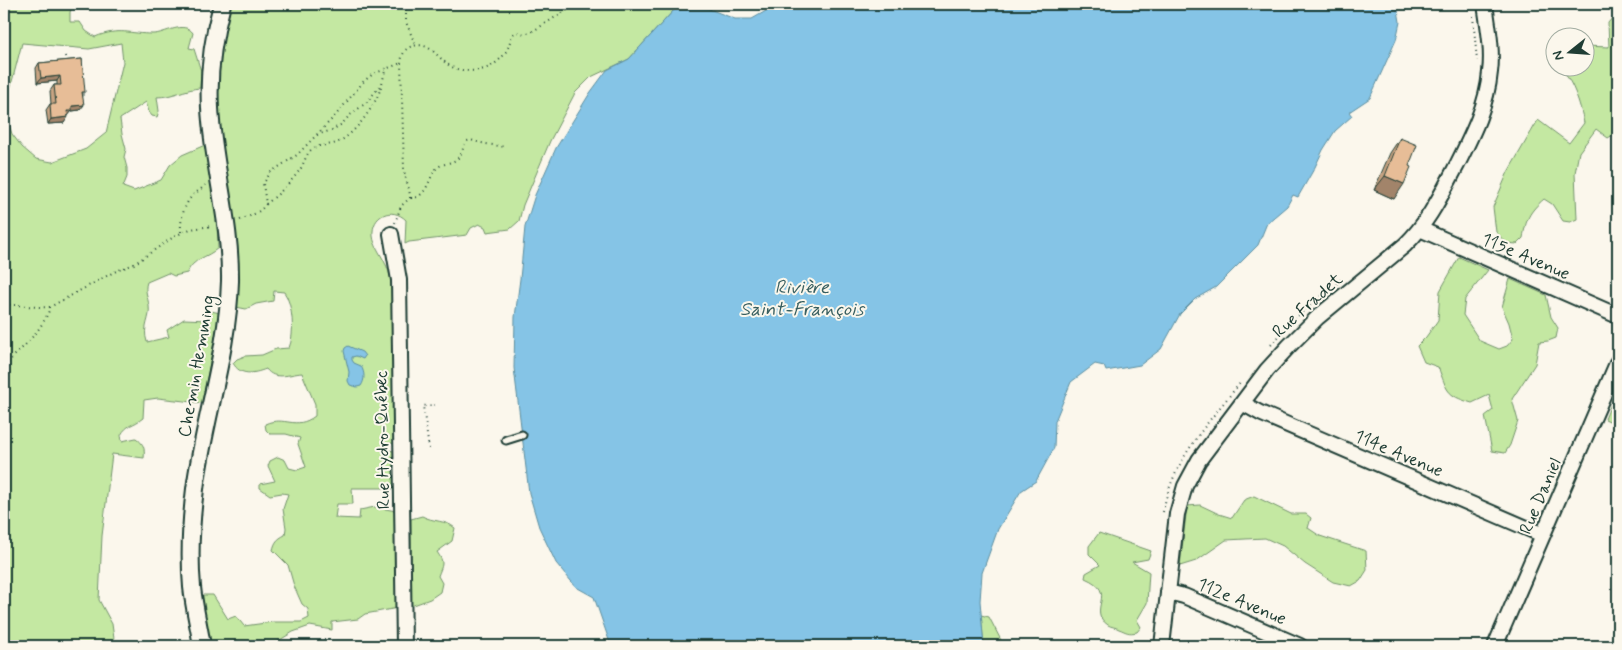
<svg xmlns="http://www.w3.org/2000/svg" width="1622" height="650" viewBox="0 0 1622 650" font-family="Mynerve,sans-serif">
<rect width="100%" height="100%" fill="#fbf7ec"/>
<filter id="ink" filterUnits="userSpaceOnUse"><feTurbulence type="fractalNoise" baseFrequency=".02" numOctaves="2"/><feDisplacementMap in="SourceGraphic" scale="10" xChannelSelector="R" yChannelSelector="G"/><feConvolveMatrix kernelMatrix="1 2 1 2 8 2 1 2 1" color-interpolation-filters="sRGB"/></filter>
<g filter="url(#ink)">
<path fill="#c4e8a2" stroke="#72926b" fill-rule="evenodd" d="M 4,4 L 73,4 L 70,12 L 70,22 L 80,22 L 86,31 L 95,37 C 120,27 129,34 153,34 C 165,34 184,20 193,33 L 189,48 L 194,49 L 201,71 L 200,88 C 185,89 172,97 157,97 L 159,111 L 157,117 L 152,116 L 149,112 L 146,102 L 120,119 L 122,134 L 126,149 L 124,157 L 127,168 L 127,177 L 123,187 L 134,191 L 161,180 L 170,165 L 182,155 L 205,145 L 217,222 L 218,248 C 207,258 193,258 187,273 L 174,276 L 168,273 L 147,282 C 144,291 148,297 149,306 C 151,319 142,326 147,342 L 169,337 L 167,330 L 184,319 L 207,320 L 211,311 L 220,313 L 202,403 L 158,398 L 144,400 L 143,418 C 133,426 127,424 121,435 L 122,441 L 136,438 C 144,444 145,448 144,458 L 112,454 L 102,536 L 99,600 L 112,624 L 115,646 L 4,646 ZM 22,43 L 89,49 L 121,43 L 123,62 L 106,133 L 86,149 L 52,162 L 36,159 L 22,147 L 12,134 L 7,118 L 8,97 Z
M 230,4 L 683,4 L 675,9 L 629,59 L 591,77 L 575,93 L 550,141 L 523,205 L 519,221 L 510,229 L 487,232 L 485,227 L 479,224 L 471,228 L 467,235 L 409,242 L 405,244 L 406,220 C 392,206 371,215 373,236 C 374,245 380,253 384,261 C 388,268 390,275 392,283 L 395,444 L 387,443 L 381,448 L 382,450 L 395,451 L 396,485 L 394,488 L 352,488 L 353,504 L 337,504 L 335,518 L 359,519 L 360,510 L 375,507 L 396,511 L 398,608 L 365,614 L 358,619 L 332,622 L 332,630 L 310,626 L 293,632 L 270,646 L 209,646 L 201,595 L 213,595 L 228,619 L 236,616 L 244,626 L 273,622 L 301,622 L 309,618 L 308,609 L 302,604 L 294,586 L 288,565 L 273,550 C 275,542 277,539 285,535 L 286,528 L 283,509 L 288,494 L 282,493 L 270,495 L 260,488 L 260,484 L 275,481 L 268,466 L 270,461 L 278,457 L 285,460 L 289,468 L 297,470 L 306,467 L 298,444 L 300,438 L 286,434 L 270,434 L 266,430 L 265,424 C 285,415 295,431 315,416 L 315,404 L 302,373 C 289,374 275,381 266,369 C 253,374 240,376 233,363 L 237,359 L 245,356 L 262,355 L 276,349 L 289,348 C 295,334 293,304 284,292 L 274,291 L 273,301 L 256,304 L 246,309 L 236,307 L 217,111 C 217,74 221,40 230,4 Z
M 1618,11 L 1618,132 L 1608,138 L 1596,129 L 1579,152 L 1575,173 L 1577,219 L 1570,222 L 1563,221 L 1552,204 L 1544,199 C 1529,212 1526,219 1523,238 L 1517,244 L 1506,243 L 1496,232 L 1493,207 L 1508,172 L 1538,120 L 1569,143 L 1584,123 C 1580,103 1574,84 1561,68 L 1584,68 L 1585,46 L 1609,47 L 1608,23 Z
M 1459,257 L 1488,270 L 1465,299 L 1463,315 L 1480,341 L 1499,349 L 1507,346 L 1513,339 L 1509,323 L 1502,307 L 1510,279 L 1546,295 L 1551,317 L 1558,328 L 1556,338 L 1548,341 L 1539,342 L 1535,364 L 1512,399 L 1518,421 L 1510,445 L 1505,453 L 1492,451 L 1485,416 L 1493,410 L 1489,395 L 1472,403 C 1445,395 1448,391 1438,367 L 1424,362 L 1417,346 L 1426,337 L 1438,320 L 1440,291 Z
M 1618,387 L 1618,425 L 1605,419 Z
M 1254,496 L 1291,514 L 1306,514 L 1311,518 L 1308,528 L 1320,536 L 1366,551 L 1367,570 L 1360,581 L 1351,586 L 1333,582 L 1305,564 L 1283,546 L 1265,538 L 1226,540 L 1196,561 L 1180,566 L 1187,506 L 1200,505 L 1219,514 L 1232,518 L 1244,500 Z
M 422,516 C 433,522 446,520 455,528 L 452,541 L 437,552 C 445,563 442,565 438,576 L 442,583 L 440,592 L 430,599 L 411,606 L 411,519 Z
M 1099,533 L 1151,551 L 1148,559 L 1132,562 L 1149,572 L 1147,603 L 1137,620 L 1141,627 L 1137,632 C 1128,634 1127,632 1119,629 C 1116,627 1111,627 1108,625 C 1085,609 1120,593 1085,578 L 1086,573 L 1100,565 L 1089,554 L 1089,546 Z
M 981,615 L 989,617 L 1004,646 L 984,646 Z"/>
<path fill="#85c4e6" stroke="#5c8e9f" d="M 771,4 L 1397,4 L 1400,22 L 1396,40 L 1370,98 L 1349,112 L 1352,116 L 1335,131 L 1323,150 L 1315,167 L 1298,197 L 1293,195 L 1287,206 L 1267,223 L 1258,245 L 1216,287 L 1195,299 L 1180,314 L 1161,349 L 1140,365 L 1106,371 L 1104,366 L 1095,364 L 1071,382 L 1055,421 L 1054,448 L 1036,481 L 1021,491 L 998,529 L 982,573 L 980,601 L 984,646 L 611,646 L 594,597 L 576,587 L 556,563 L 539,527 L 529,493 L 514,368 L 515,317 L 520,279 L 525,227 L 535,195 L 556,148 L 590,93 L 607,70 L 629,59 L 675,9 L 704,7 L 735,19 L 752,19 L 766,11 Z
M 348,346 L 362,352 L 365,356 L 363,359 L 356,356 L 352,357 L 352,360 L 354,363 L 361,366 C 365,373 365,380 361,386 L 357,387 L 350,385 L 348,381 L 349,372 L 344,351 L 345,348 Z"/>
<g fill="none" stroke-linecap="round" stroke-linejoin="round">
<defs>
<path id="service" d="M 506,440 L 522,435"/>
<path id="minor" d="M 1420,229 L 1618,316
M 391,234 L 399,280 L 404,646
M 1242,403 L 1260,413 L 1543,535
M 1168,592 L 1184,596 L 1300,646
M 1162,646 L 1177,514 L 1185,486 L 1199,460 L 1267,370 L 1289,346 L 1318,317 L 1405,245 C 1429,222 1442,193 1457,165 C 1472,135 1487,106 1490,72 C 1493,50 1488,26 1485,4
M 1495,646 L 1618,361"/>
<path id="tertiary" d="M 202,646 C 199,627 194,607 192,587 C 189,554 191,521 195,489 C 204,419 228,351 230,281 C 231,222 213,166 210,108 C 208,73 213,38 222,4"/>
</defs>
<use href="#service" stroke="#1f3d34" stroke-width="11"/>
<use href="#minor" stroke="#1f3d34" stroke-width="18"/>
<use href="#tertiary" stroke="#1f3d34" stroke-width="20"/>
<path stroke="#1f3d34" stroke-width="2" stroke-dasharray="1 4" stroke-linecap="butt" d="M 406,4 L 406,22 L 415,44
M 1473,16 L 1477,61
M 65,56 L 67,63
M 317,135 L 332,130 L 342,124 L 349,116 L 367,102 L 380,86
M 411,198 C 427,198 428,179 436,169 C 441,163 451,164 457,159 C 463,154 462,147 467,141 L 471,140 C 482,144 494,145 505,147
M 266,204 C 278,195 290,183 299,171 C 304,165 305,156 310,151 C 316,144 328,146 336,143 C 354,136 376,105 381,87 C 383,81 384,74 386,68
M 240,220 C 250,216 260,213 266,204 L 263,184 L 271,172 L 297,155 L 335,116 L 364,81 L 373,74 L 401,63
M 395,223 L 401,206 L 410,198 C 410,188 405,179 404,169 L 401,63 C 402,55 404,48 413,46 C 431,41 438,60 452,67 C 462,72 479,72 489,67 C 498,63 506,54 509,45 C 511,39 511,35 516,32 L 525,34 L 533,31 L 577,4
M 181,232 C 180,220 184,205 192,196 C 196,192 201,190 205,185
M 4,305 C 21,304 34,308 50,307 L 114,272 L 134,264 L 175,236 L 190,229 L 212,226
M 1271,345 L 1298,316 L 1342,279
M 4,366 C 21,349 42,331 50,308
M 429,449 L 423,406 L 435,405
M 1163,512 C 1172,461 1209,421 1241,382"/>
<use href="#service" stroke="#fbf7ec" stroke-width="7"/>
<use href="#minor" stroke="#fbf7ec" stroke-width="14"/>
<use href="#tertiary" stroke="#fbf7ec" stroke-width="16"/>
</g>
<path fill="#c7a382" stroke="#1f3d34" d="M 82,59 L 83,95 L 80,110 L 72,111 L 67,116 L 64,123 L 48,124 L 46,110 L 50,104 L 51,104 L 50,91 L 54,85 L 57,85 L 57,81 L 37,83 L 36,68 L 39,63 Z
M 1400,138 L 1394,199 L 1374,190 L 1390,153 Z"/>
<path fill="#a2846a" stroke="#1f3d34" d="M 60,76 L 57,81 L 37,83 L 41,78 Z
M 84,105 L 80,110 L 72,111 L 68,116 L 63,117 L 72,106 Z
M 68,117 L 64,123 L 48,124 L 51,119 Z
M 1385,176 L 1404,184 L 1394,199 L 1374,190 Z"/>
<path fill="#e7bd97" stroke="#1f3d34" d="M 82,59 L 85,92 L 82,92 L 84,105 L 72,106 L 72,111 L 67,111 L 68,117 L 51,119 L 50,104 L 56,104 L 54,85 L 61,85 L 60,76 L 41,78 L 39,63 Z
M 1400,138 L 1417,145 L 1409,166 L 1411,167 L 1404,184 L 1385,176 Z"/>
</g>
<g text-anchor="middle" stroke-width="4" stroke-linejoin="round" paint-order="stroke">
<g font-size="18" fill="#1f3d34" stroke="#fbf7ec">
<text transform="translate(1526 256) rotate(23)" y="6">115e Avenue</text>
<text transform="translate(1307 305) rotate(-42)" y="6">Rue Fradet</text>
<text transform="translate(196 366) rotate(-80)" y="6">Chemin Hemming</text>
<text transform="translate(382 440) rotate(-91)" y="6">Rue Hydro-Québec</text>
<text transform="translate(1399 453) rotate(23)" y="6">114e Avenue</text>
<text transform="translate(1540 496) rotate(-67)" y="6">Rue Daniel</text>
<text transform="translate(1242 601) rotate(23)" y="6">112e Avenue</text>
</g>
<g font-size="19" font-style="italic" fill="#385f60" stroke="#fbf7ec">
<text x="802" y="293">Rivière<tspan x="802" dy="22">Saint-François</tspan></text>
</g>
</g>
<rect width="1622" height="650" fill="none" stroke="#fbf7ec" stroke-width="20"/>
<rect x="10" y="10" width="1602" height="630" fill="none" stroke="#1f3d34" stroke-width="2" filter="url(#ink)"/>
<g transform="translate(1570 52) rotate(253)"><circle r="24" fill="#fbf7ec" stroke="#a3ada2"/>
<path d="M0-4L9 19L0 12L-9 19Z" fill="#1f3d34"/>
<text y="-8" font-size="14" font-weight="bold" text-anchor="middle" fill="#1f3d34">N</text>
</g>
</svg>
